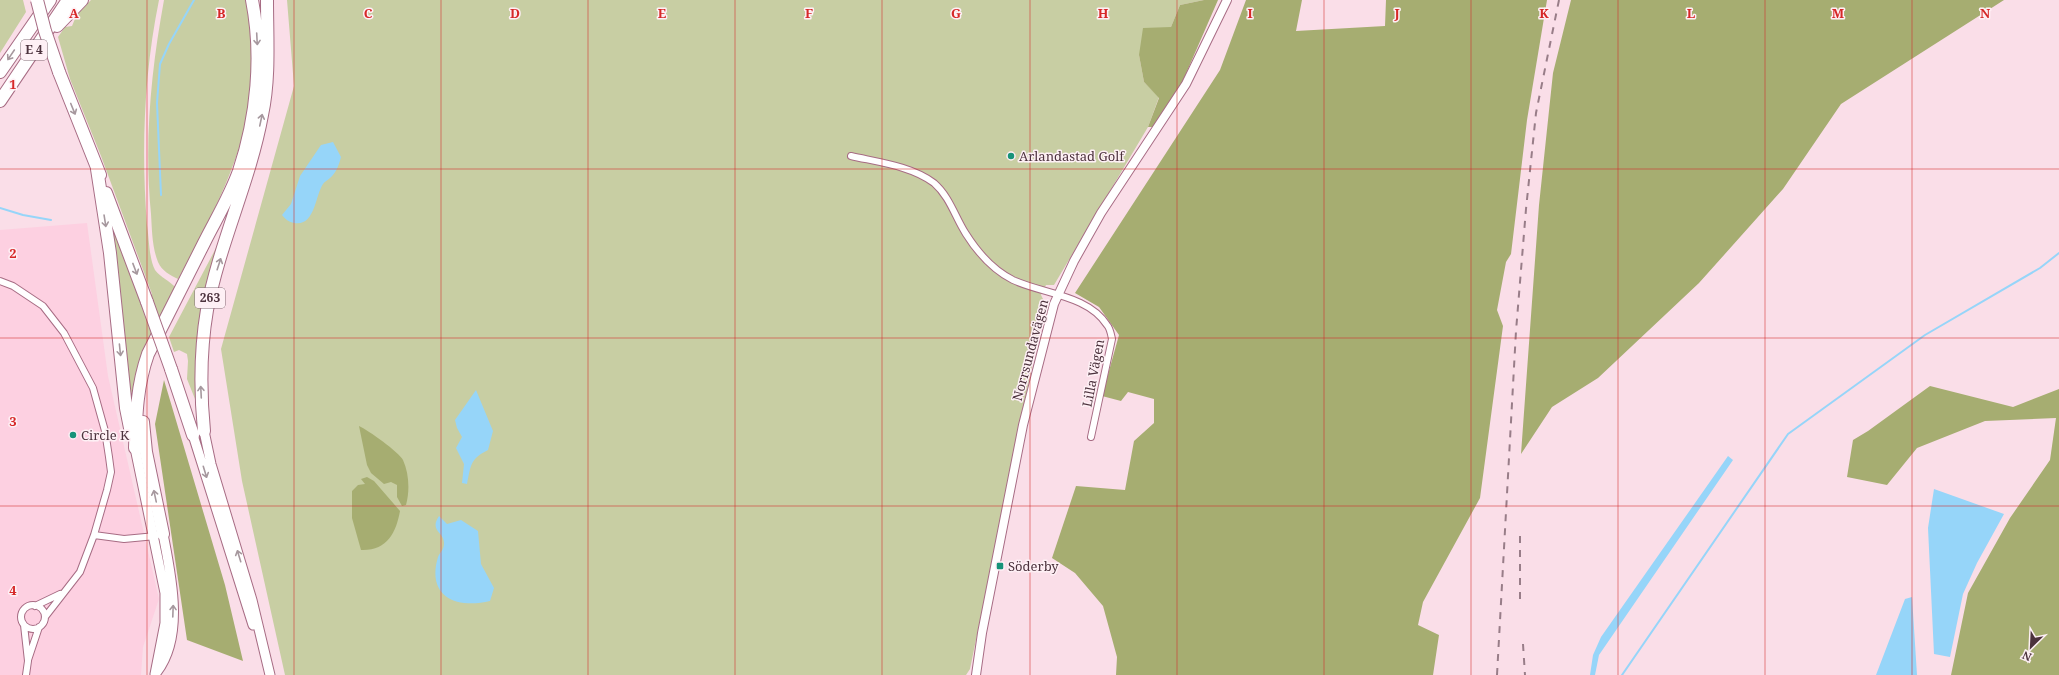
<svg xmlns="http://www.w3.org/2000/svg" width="2059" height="675" viewBox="0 0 2059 675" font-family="'Noto Serif',serif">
<rect width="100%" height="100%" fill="#fadee8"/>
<path fill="#fdd0e1" d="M 87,223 L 108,376 L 159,599 L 143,647 L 141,675 L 0,675 L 0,230 Z"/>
<path fill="#c8cea3" d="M 0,0 L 23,0 L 26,12 L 0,53 Z
M 91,0 L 159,0 C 144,74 141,150 147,225 C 149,237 149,259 155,270 C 160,277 170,281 176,288 L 138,369 L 131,395 L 113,230 L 143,302 L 152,294 L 101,156 L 70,79 L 58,37 L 65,27 L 72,26 L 77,14 Z
M 164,0 L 246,0 C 270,108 228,187 178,279 C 170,275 162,271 158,262 C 152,247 152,230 151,214 C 144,142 151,71 164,0 Z
M 287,0 L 1204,0 L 1180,5 L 1171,27 L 1139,55 L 1144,82 L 1159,97 L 1148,127 L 1054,285 L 1046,285 L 1041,295 L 1045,303 L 970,669 L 966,675 L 285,675 L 242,481 L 221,349 L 294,86 Z
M 225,231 L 197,404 L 187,379 L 188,361 L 187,354 L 179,350 L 174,352 L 169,337 Z"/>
<path fill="#a6ad71" d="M 1204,0 L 1218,0 L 1181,85 L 1154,127 L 1148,127 L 1159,98 L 1144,82 L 1139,55 L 1143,28 L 1171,27 L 1180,5 Z
M 1246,0 L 1302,0 L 1296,31 L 1385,26 L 1386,0 L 1547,0 L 1527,120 L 1511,254 L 1506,262 L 1497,310 L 1503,326 L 1480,498 L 1423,602 L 1418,625 L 1439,635 L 1433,675 L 1116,675 L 1117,657 L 1103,606 L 1075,573 L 1052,558 L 1076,486 L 1125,490 L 1134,441 L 1154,423 L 1154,399 L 1128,392 L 1121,401 L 1102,396 L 1119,335 L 1099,307 L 1075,293 L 1220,70 Z
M 1571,0 L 2004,0 L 1841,104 L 1783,189 L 1699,283 L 1598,378 L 1552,407 L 1521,454 L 1539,205 L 1553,73 Z
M 164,380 L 225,585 L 243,661 L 187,640 L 155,424 Z
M 1930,386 L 2013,407 L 2059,389 L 2059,675 L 1951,675 L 1968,593 L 2010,518 L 2050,460 L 2056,418 L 1985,421 L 1917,448 L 1887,485 L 1847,477 L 1853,440 L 1868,431 Z
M 359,426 C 368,430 399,452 403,460 C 409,473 410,491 406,505 L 402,506 L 397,497 L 397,485 L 391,482 L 384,484 L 371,473 L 367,465 Z
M 367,477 L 374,481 L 400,511 C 396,533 387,551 361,550 L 352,518 L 352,491 L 358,485 L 365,484 L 361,479 Z"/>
<path fill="#96d5f9" d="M 333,142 L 341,157 C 339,165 336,173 330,178 C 328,180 324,182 323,184 C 315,196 315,227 294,223 C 289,222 285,219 282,215 L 291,204 L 300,176 L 321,145 Z
M 476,390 L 493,431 L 488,450 C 470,459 471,465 467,484 L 462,483 L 464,464 L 456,448 L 462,437 L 457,428 L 455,420 Z
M 1728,456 L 1733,460 L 1599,655 L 1595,675 L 1590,675 L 1593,655 L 1601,637 Z
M 1934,489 L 2004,514 L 1977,563 L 1963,594 L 1950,657 L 1934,654 L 1928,528 Z
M 439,516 L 447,524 L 461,520 L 478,531 L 481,564 L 494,588 L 490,601 C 457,609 426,597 438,557 C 440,552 444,550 444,543 C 444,532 429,531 439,516 Z
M 1912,597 L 1917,675 L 1876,675 L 1905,599 Z"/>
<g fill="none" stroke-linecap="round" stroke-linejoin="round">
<path stroke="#96d5f9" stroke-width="2" d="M 161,195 L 157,103 L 160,64 L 169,44 L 194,0
M 0,208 L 23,215 L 51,220
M 1622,675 L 1788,434 L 1925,335 L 2040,268 L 2059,253"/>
<defs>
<path id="minor" d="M 851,156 C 877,162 912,166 934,183 C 950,197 955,217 966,234 C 978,253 993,270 1013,280 C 1043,294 1088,295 1107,325 C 1110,328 1111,334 1112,339 L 1091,437
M 0,281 L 13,286 L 43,306 L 64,333 L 93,388 L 105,431 L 109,457 L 111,472 L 107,490 L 94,535 L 80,572 L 45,617
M 94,535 L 124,539 L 156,536
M21 617a12 12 0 1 1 24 0a12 12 0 1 1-24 0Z
M 35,606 L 60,594
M 24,625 L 28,661 L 26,675
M 28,660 L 39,627"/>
<path id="tertiary" d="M 976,675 L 982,633 L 1023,425 L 1054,304 L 1074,261 L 1101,213 L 1186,84 L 1227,0"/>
<path id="secondary" d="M 204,431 L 211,464 L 252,600 L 270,675
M 193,435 L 253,625
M 135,448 L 165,593 L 165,623 L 155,674
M 156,673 C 185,637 171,575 163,534"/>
<path id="motorway" d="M 57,26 L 82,0
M 0,72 L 50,0
M 59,72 L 100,175
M 0,101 L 68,0
M 97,169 L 110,253 L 126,408 L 131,433
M 106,193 L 147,302
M 171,369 L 193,435
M 143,422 L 146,452 L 163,534
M 204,431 C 200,390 200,351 207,310 C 219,244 250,181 262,115 C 270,78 267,38 267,0
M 135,448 C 136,415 137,385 148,354 C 167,317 185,280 204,243 C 216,219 230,196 239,171 C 257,117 263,56 252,0"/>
</defs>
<use href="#minor" stroke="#a76c84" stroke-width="8"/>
<use href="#tertiary" stroke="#a76c84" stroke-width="10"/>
<use href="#secondary" stroke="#a76c84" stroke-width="11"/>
<use href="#motorway" stroke="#a76c84" stroke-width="14"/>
<use href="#minor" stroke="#fff" stroke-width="6"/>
<use href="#tertiary" stroke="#fff" stroke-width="8"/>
<use href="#secondary" stroke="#fff" stroke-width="9"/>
<use href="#motorway" stroke="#fff" stroke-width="12"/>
<path stroke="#987d88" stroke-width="2" stroke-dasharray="7 7" stroke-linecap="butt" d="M 1520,536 L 1520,600
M 1523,644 L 1525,675
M 1497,675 L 1516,331 L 1526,209 L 1536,113 L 1559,0"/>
<defs>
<path id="motorway-bridge" d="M 37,0 L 45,31 L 59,72
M 147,302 L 171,369"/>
</defs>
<use href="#motorway-bridge" stroke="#a76c84" stroke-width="14" stroke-linecap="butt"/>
<use href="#motorway-bridge" stroke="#fff" stroke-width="12"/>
</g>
<defs><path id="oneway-shaft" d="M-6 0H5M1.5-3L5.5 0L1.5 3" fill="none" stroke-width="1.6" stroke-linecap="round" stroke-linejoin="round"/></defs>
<g stroke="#a6989e">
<use href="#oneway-shaft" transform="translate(257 39) rotate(87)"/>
<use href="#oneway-shaft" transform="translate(11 55) rotate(124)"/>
<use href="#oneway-shaft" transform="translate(73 109) rotate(68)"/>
<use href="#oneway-shaft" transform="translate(261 120) rotate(-78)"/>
<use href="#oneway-shaft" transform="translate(105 221) rotate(81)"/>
<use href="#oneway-shaft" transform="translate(219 264) rotate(-72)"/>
<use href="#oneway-shaft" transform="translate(135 269) rotate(69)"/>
<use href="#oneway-shaft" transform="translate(120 350) rotate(84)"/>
<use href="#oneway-shaft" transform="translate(201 392) rotate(-93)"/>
<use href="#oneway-shaft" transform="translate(205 472) rotate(73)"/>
<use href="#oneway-shaft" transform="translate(155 496) rotate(-102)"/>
<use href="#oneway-shaft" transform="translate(239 556) rotate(-107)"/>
<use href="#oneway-shaft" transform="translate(173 611) rotate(-88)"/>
</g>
<path fill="none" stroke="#d62828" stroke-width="1" stroke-opacity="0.55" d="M 147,0 L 147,675M 294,0 L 294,675M 441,0 L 441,675M 588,0 L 588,675M 735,0 L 735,675M 882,0 L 882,675M 1030,0 L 1030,675M 1177,0 L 1177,675M 1324,0 L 1324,675M 1471,0 L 1471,675M 1618,0 L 1618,675M 1765,0 L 1765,675M 1912,0 L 1912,675M 0,169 L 2059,169M 0,338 L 2059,338M 0,506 L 2059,506"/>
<g fill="#179379" stroke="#fef0f5" stroke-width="1.5">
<circle cx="1011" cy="156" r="4"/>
<circle cx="73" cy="435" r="4"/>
<rect x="996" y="562" width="8" height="8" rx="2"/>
</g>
<g text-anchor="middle" stroke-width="3" stroke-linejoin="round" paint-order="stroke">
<g fill="#fef0f5" stroke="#816b74" stroke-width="1">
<rect x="21" y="40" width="26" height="20" rx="3"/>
<rect x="195" y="288" width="30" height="20" rx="3"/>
</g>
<g font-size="12" font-weight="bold" fill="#4c323d">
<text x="34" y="54">E 4</text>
<text x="210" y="302">263</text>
</g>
<g font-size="13" fill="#4c323d" stroke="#fef0f5" text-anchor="start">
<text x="1019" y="161">Arlandastad Golf</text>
<text x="81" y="440">Circle K</text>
<text x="1008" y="571">Söderby</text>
</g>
<g font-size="13" fill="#4c323d" stroke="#fef0f5">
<text transform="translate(1030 350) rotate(-75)" y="5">Norrsundavägen</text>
<text transform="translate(1093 373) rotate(-79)" y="5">Lilla Vägen</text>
</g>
</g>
<g font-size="13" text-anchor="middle" font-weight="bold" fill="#d62828" stroke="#fef0f5" stroke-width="3" stroke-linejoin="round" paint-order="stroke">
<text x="74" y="18">A</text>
<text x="221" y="18">B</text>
<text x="368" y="18">C</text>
<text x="515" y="18">D</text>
<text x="662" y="18">E</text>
<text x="809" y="18">F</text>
<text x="956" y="18">G</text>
<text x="1103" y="18">H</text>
<text x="1250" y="18">I</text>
<text x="1397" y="18">J</text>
<text x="1544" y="18">K</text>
<text x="1691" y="18">L</text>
<text x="1838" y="18">M</text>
<text x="1985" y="18">N</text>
<text x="13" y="89">1</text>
<text x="13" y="258">2</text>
<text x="13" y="426">3</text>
<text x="13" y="595">4</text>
</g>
<g transform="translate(2031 647) rotate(204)" stroke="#fef0f5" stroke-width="3" paint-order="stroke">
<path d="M0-3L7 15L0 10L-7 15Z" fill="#4c323d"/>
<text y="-6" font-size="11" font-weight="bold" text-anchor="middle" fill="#4c323d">N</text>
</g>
</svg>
